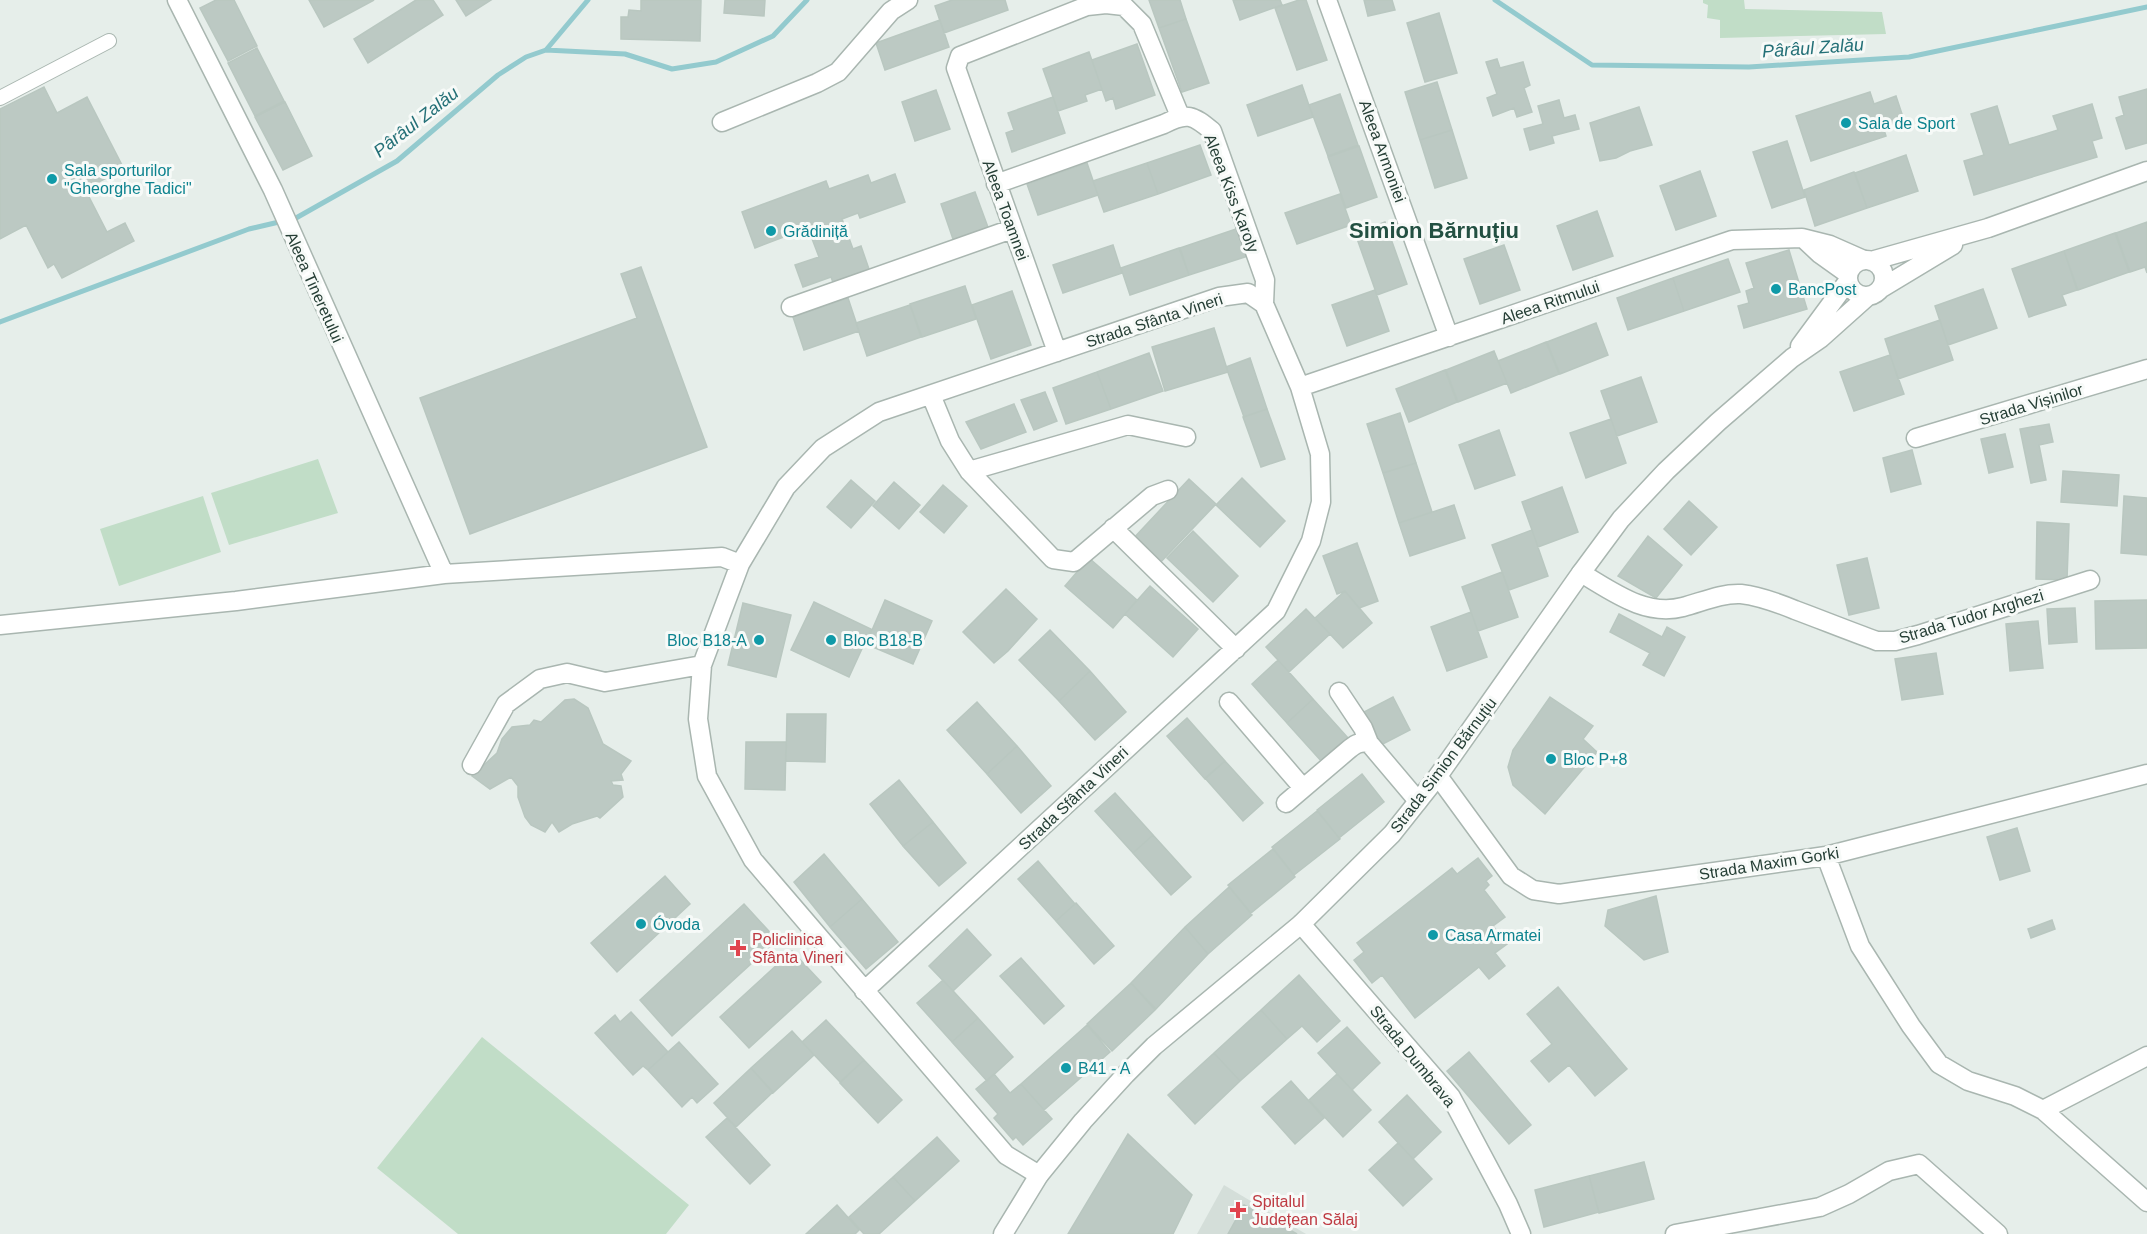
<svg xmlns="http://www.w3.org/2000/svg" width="2147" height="1234" viewBox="0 0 2147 1234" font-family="Helvetica,sans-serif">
<rect width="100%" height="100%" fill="#e6eeea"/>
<path fill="#d4ded9" d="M 1224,1185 L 1306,1234 L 1197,1234 Z"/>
<path fill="#c1ddc7" d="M 1703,0 L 1744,0 L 1745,9 L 1882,12 L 1886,34 L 1720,38 L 1720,20 L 1707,18 L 1708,5 L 1703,3 Z
M 318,459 L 338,513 L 229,545 L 211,493 Z
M 203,496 L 221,552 L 119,586 L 100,529 Z
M 482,1037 L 689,1205 L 666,1234 L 458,1234 L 377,1168 Z"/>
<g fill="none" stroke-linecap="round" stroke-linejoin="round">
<path stroke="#93cace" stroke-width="5" d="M 1495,0 L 1592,65 L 1749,67 L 1909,57 L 2147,7
M 546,50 L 588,0
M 0,322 L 249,229 L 296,218 L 397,161 L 498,75 L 526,57 L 546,50 L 625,54 L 672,69 L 716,62 L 773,36 L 807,0"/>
</g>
<path fill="#bcc9c3" stroke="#b9c7c0" stroke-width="1.5" d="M 216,0 L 234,0 L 257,46 L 228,61 L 200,8 Z
M 309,0 L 374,0 L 324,27 Z
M 416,0 L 433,0 L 443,15 L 368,63 L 354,39 Z
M 456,0 L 491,0 L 466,16 Z
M 641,0 L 701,0 L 700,41 L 621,39 L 621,17 L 628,17 L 629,10 L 641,11 Z
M 725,0 L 765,0 L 764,16 L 724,13 Z
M 952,0 L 1005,0 L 1008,10 L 944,33 L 935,6 Z
M 1149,0 L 1180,0 L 1186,19 L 1159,28 Z
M 1233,0 L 1280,0 L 1282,5 L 1240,20 Z
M 1299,0 L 1306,0 L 1327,60 L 1297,70 L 1275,8 Z
M 1364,0 L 1392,0 L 1395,10 L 1368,16 Z
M 1439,13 L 1457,73 L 1425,82 L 1407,23 Z
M 1186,19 L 1209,83 L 1182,92 L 1159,28 Z
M 940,20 L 949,47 L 885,70 L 876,43 Z
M 1137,44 L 1155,95 L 1116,109 L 1113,98 L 1106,101 L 1092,60 Z
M 257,48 L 284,101 L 255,116 L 228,63 Z
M 1089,52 L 1102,89 L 1085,95 L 1087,101 L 1058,111 L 1043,69 Z
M 1497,59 L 1500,68 L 1523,62 L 1530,85 L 1524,88 L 1532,112 L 1517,117 L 1514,108 L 1493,116 L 1487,98 L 1497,94 L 1486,62 Z
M 1437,82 L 1452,130 L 1420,140 L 1405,92 Z
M 1302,85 L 1313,117 L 1258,136 L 1247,105 Z
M 44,87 L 57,113 L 87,97 L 124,169 L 85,189 L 107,232 L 125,223 L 134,241 L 62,278 L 54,264 L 48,268 L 26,225 L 0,239 L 0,109 Z
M 2147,89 L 2147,143 L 2126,149 L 2116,118 L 2124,115 L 2119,97 Z
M 936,90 L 950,129 L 915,141 L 902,102 Z
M 1870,92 L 1874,104 L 1896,96 L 1904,120 L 1883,127 L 1886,136 L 1811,161 L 1796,116 Z
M 1340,94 L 1358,145 L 1328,156 L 1309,105 Z
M 1053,97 L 1065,133 L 1012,152 L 1006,133 L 1014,130 L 1008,113 Z
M 1559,100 L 1564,118 L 1575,115 L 1579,129 L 1552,136 L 1554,143 L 1530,150 L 1524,129 L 1543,124 L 1538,106 Z
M 285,102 L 312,156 L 283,170 L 255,117 Z
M 2092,104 L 2102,138 L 2092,141 L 2097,157 L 1974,195 L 1964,161 L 1984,155 L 1971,114 L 1997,106 L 2009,145 L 2058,130 L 2053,116 Z
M 1639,107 L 1652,145 L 1630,151 L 1616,158 L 1600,161 L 1590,123 Z
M 1452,130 L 1467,178 L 1435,188 L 1420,140 Z
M 1787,141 L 1805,197 L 1772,208 L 1753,152 Z
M 1200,145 L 1211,175 L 1158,194 L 1147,163 Z
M 1359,146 L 1377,197 L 1346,208 L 1328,157 Z
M 1906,155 L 1918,191 L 1867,208 L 1855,173 Z
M 1087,163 L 1098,195 L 1038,215 L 1027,184 Z
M 1147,163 L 1158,194 L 1104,212 L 1093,181 Z
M 1700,171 L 1716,216 L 1676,230 L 1660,186 Z
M 1854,172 L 1867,208 L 1815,226 L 1804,190 Z
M 895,174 L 905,202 L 860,218 L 858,213 L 842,219 L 853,249 L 861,246 L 870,272 L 834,285 L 831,277 L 803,287 L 795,265 L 819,257 L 806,223 L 792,228 L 794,233 L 755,248 L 742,212 L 826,181 L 829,189 L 868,175 L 871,183 Z
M 975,192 L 989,230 L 954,242 L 941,204 Z
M 1340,194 L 1351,225 L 1297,244 L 1285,213 Z
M 1597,211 L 1613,256 L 1573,270 L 1557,226 Z
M 1385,222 L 1407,284 L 1377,295 L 1355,233 Z
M 2147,222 L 2147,273 L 2145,267 L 2130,272 L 2116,233 Z
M 1239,228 L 1248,256 L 1189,275 L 1180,248 Z
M 2115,233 L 2129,272 L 2078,290 L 2064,251 Z
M 1113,245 L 1122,273 L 1063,293 L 1053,265 Z
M 1504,245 L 1520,290 L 1480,304 L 1464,259 Z
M 1179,248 L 1189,275 L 1130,295 L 1121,268 Z
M 1789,250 L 1807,309 L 1744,328 L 1738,306 L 1749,303 L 1746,291 L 1754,288 L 1746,263 Z
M 2064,251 L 2077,290 L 2062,295 L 2066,305 L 2029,317 L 2012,269 Z
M 1728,259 L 1740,292 L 1684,311 L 1673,278 Z
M 641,267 L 707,447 L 470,534 L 420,398 L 637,318 L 621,274 Z
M 1673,278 L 1684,311 L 1628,330 L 1617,298 Z
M 965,286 L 976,319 L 922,337 L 910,304 Z
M 1983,289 L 1997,328 L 1948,345 L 1935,306 Z
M 1375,290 L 1389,331 L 1347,346 L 1332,305 Z
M 1012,291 L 1031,345 L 991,359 L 972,305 Z
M 848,298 L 859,331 L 804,350 L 793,317 Z
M 910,305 L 921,337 L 867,356 L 856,323 Z
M 1940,320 L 1953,360 L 1898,379 L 1885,339 Z
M 1596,323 L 1608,355 L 1560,374 L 1547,342 Z
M 1214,328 L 1228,372 L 1165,391 L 1152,347 Z
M 1546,342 L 1559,374 L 1511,393 L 1498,361 Z
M 1494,351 L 1507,383 L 1458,402 L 1446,370 Z
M 1149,353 L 1163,391 L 1111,409 L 1097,372 Z
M 1890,355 L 1904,394 L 1854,411 L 1840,372 Z
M 1250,358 L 1267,409 L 1244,417 L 1226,367 Z
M 1445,370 L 1457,402 L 1409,422 L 1396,389 Z
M 1097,372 L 1111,409 L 1066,424 L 1053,388 Z
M 1641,377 L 1657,422 L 1617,436 L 1601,391 Z
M 1045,392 L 1057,421 L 1034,430 L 1021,400 Z
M 1014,404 L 1026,432 L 981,449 L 966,422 Z
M 1267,409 L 1285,459 L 1261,467 L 1243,417 Z
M 1400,413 L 1416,463 L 1383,473 L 1367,424 Z
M 1611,419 L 1626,463 L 1586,478 L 1570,433 Z
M 2049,424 L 2053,442 L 2039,445 L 2046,480 L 2031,483 L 2020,429 Z
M 1499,430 L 1515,475 L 1475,489 L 1459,445 Z
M 2005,434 L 2013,467 L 1989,473 L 1981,439 Z
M 1912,450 L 1921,484 L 1891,492 L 1883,458 Z
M 1416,463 L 1432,512 L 1399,523 L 1383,473 Z
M 2063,471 L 2119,475 L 2117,506 L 2061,502 Z
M 1242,478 L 1285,521 L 1260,547 L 1216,505 Z
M 1189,479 L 1216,504 L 1157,566 L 1131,541 Z
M 851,480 L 875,501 L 851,528 L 827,507 Z
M 894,482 L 920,505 L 899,529 L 873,506 Z
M 943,485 L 967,506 L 944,533 L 920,512 Z
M 1562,487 L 1578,532 L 1538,547 L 1522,502 Z
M 2124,496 L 2147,498 L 2147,555 L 2121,553 Z
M 1689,501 L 1717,527 L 1691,555 L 1664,529 Z
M 1454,505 L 1465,538 L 1410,556 L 1399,523 Z
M 2037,522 L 2069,524 L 2067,580 L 2036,579 Z
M 1532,530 L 1548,576 L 1509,590 L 1492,545 Z
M 1193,531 L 1238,576 L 1213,602 L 1167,558 Z
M 1648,536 L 1682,565 L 1656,598 L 1618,576 Z
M 1357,543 L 1378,601 L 1359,608 L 1345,591 L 1337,594 L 1323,556 Z
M 1089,558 L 1137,600 L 1113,628 L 1065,586 Z
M 1867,558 L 1879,608 L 1849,615 L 1837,565 Z
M 1502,572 L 1518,617 L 1478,631 L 1462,587 Z
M 1150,586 L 1198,629 L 1173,657 L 1125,614 Z
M 1006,589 L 1037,619 L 1008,651 L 994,663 L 963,632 Z
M 1345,591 L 1372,623 L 1343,648 L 1315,618 Z
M 885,600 L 932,621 L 913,664 L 866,644 Z
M 2147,600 L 2147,648 L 2096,649 L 2095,601 Z
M 814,602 L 871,629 L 849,677 L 791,650 Z
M 743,603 L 791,615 L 776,677 L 728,665 Z
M 2075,608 L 2077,642 L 2049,644 L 2047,609 Z
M 1306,609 L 1330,634 L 1289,672 L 1266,647 Z
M 1471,612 L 1487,657 L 1447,671 L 1431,627 Z
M 1619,614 L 1662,637 L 1667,627 L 1685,637 L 1664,676 L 1643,665 L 1650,653 L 1610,632 Z
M 2038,621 L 2043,668 L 2010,671 L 2006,624 Z
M 1050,630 L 1090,671 L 1059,701 L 1019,660 Z
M 1936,653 L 1943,694 L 1902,700 L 1895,659 Z
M 1278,660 L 1313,699 L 1287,723 L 1252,684 Z
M 1090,671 L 1126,712 L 1095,740 L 1059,701 Z
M 1393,697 L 1410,730 L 1379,746 L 1362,713 Z
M 1550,697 L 1593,726 L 1583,739 L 1597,752 L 1545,814 L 1513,785 L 1508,767 L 1513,750 Z
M 574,699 L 588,708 L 603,744 L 631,761 L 621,774 L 623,780 L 611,781 L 613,785 L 621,786 L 623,797 L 600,818 L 597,816 L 572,824 L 559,832 L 552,822 L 545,832 L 531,825 L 525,817 L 518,797 L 518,786 L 511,777 L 490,789 L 472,776 L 497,753 L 502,739 L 512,727 L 530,725 L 534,720 L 541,722 L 565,700 Z
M 1313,699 L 1348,738 L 1322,762 L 1287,723 Z
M 977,702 L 1017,746 L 987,774 L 947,730 Z
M 787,714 L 826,714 L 825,762 L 786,761 Z
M 1187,718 L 1225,761 L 1205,779 L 1167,736 Z
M 746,742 L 786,742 L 785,790 L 745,789 Z
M 1017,746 L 1051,786 L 1021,813 L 987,774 Z
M 1225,761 L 1263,803 L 1243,821 L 1205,778 Z
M 1362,774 L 1384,802 L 1339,838 L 1317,810 Z
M 899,780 L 933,822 L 903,846 L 870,804 Z
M 1115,793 L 1153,835 L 1133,853 L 1095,811 Z
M 1317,811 L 1340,839 L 1294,875 L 1272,847 Z
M 933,822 L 966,863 L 939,886 L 903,846 Z
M 2017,828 L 2030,871 L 2000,880 L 1987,837 Z
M 1153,835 L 1191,877 L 1171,895 L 1133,853 Z
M 1273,849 L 1295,877 L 1251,913 L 1228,885 Z
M 824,854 L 862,899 L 830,927 L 794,882 Z
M 1478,858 L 1492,876 L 1486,881 L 1489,885 L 1484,890 L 1505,917 L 1493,926 L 1507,944 L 1495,953 L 1505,966 L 1489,979 L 1479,967 L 1415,1018 L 1382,975 L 1372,983 L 1354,960 L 1364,952 L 1357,943 L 1452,868 L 1457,874 Z
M 1038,861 L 1075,904 L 1056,921 L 1018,879 Z
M 665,876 L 690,904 L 617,972 L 591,943 Z
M 1229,887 L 1252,915 L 1208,954 L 1185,927 Z
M 1656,896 L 1668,952 L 1644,960 L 1605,926 L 1608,910 Z
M 862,899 L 898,942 L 866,969 L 830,927 Z
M 1076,903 L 1114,946 L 1094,964 L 1056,921 Z
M 744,904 L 777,940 L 672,1036 L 640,1000 Z
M 2052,920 L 2055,929 L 2031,938 L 2028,929 Z
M 1185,927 L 1208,954 L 1156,1009 L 1131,983 Z
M 967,929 L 991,955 L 953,991 L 929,966 Z
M 792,951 L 821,982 L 749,1048 L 720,1017 Z
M 1021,958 L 1064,1006 L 1044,1024 L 1000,976 Z
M 1299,975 L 1340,1021 L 1317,1042 L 1302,1026 L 1287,1039 L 1261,1010 Z
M 943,980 L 978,1018 L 952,1042 L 917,1003 Z
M 1131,983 L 1155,1010 L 1112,1051 L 1087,1024 Z
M 1558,987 L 1627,1069 L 1595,1096 L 1569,1065 L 1549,1082 L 1531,1061 L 1552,1044 L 1527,1014 Z
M 1261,1010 L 1287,1039 L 1240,1081 L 1214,1053 Z
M 631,1012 L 668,1052 L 648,1070 L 643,1066 L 633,1075 L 595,1033 L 615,1015 L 620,1022 Z
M 978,1018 L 1013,1057 L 987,1081 L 952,1042 Z
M 826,1020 L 864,1060 L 840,1082 L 802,1042 Z
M 1087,1025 L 1110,1052 L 1044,1110 L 1021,1084 Z
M 1347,1027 L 1380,1063 L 1352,1090 L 1318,1053 Z
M 792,1031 L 814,1055 L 773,1093 L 751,1068 Z
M 679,1042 L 718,1084 L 697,1103 L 692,1097 L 682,1107 L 648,1070 Z
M 1469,1052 L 1531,1125 L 1509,1144 L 1447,1071 Z
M 1214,1053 L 1240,1081 L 1195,1124 L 1168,1095 Z
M 864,1060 L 902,1100 L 878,1123 L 840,1083 Z
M 751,1068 L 773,1092 L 736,1127 L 714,1103 Z
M 994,1074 L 1010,1093 L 1021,1084 L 1052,1119 L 1023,1145 L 1016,1137 L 1013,1140 L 994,1118 L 998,1114 L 976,1089 Z
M 1337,1074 L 1371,1110 L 1343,1137 L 1309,1100 Z
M 1291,1081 L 1324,1118 L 1295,1144 L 1262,1107 Z
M 1407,1095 L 1441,1132 L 1413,1159 L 1379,1122 Z
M 727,1118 L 770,1165 L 750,1184 L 706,1137 Z
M 1128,1134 L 1192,1195 L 1173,1234 L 1068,1234 Z
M 937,1137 L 959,1161 L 915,1201 L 893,1177 Z
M 1398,1143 L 1432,1179 L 1403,1206 L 1369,1170 Z
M 1644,1162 L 1654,1199 L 1599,1213 L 1589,1176 Z
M 1589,1176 L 1599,1212 L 1544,1227 L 1535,1190 Z
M 893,1177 L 915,1201 L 879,1234 L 864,1234 L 849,1217 Z
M 837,1205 L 859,1230 L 855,1234 L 806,1234 Z
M 1244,1205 L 1297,1234 L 1228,1234 Z"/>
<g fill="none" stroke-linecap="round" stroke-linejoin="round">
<defs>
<path id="pedestrian" d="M 0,98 L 109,41"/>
<path id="minor" d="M 177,0 L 273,190 L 444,574
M 1327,0 L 1449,337
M 722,122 L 817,83 L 838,72 L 891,11 L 908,0
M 996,184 L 1164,124 C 1187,112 1193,115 1212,131 L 1265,280 L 1264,304
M 1804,239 L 1820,254 L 1848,274
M 791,307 L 1012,229
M 1057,352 L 956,68 L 960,56 L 1087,6 L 1106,4 L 1124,6 L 1142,24 L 1180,116
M 1300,387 L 1732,240 L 1802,238 L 1830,245 L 1864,260
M 931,395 L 950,441 L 969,471 L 1053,559 L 1074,562 L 1152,496 L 1168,490
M 1916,438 L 2147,369
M 969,471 L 1128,425 L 1186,437
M 1113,528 L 1236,649
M 1581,573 C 1612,591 1645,617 1683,607 C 1702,602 1721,593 1741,594 C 1759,596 1778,603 1795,610 C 1822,620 1849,631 1877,641 L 1895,641 L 1918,635 L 2090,580
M 0,625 L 236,601 L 444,574 L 722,557 L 740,564
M 1339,692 L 1363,728 L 1369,743
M 1229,702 L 1303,788
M 472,765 L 506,704 L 540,679 L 567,673 L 605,682 L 702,665
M 1438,776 L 1511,876 L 1533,890 L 1559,894 L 1826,856 L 2147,774
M 1286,803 L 1347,751 C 1354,745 1359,741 1369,743 L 1418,801
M 1826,856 L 1860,946 L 1911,1026 L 1939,1064 L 1968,1081 L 2015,1096 L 2043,1110 L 2147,1202
M 1301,924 L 1451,1097 L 1508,1204 L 1521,1234
M 864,991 L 1276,611 L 1311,541 L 1321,502 L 1320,454 L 1300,387 L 1264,304 L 1248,293 L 1219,297 L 879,412 L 823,448 L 786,487 L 740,564 L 702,665 L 698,719 L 707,776 L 753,860 L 1006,1155 L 1039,1175
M 2043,1110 L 2147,1056
M 1675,1234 L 1820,1207 L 1849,1194 L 1889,1171 L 1919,1164 L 1998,1234"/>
<path id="tertiary" d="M1848 278a18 18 0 1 1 36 0a18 18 0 1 1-36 0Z
M 1871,261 L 1988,228 L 2147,171
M 1880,289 L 1953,245
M 1800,346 L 1848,281
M 1003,1234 L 1039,1175 L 1083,1121 L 1126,1074 L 1154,1046 L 1301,924 L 1392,834 L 1438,776 L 1581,573 L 1621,519 L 1666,471 L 1718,422 L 1792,358 L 1821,338 L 1868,296"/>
</defs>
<use href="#pedestrian" stroke="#a9b6b0" stroke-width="16"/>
<use href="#minor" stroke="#a9b6b0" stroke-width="21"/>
<use href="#tertiary" stroke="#a9b6b0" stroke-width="21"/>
<use href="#pedestrian" stroke="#fff" stroke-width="14"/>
<use href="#minor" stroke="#fff" stroke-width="18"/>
<use href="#tertiary" stroke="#fff" stroke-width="18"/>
</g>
<g fill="#0f9aa8" stroke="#f7faf8" stroke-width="2">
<circle cx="1846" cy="123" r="6"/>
<circle cx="52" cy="179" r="6"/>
<circle cx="771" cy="231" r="6"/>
<circle cx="1776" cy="289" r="6"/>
<circle cx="759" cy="640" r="6"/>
<circle cx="831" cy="640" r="6"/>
<circle cx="1551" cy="759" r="6"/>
<circle cx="641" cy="924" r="6"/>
<circle cx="1433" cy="935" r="6"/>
<circle cx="1066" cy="1068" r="6"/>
</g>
<g fill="#e0444e" stroke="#f7faf8" stroke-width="2">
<path d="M735 939h6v6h6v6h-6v6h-6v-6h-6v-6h6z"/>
<path d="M1235 1201h6v6h6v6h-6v6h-6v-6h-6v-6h6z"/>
</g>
<g text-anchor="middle" stroke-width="6" stroke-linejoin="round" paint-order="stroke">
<g font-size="16" fill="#0d838f" stroke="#f7faf8" text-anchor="start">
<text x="1858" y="129">Sala de Sport</text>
<text x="64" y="176">Sala sporturilor<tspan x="64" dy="18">"Gheorghe Tadici"</tspan></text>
<text x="783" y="237">Grădiniță</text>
<text x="1788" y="295">BancPost</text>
<text x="747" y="646" text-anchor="end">Bloc B18-A</text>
<text x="843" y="646">Bloc B18-B</text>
<text x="1563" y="765">Bloc P+8</text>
<text x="653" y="930">Óvoda</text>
<text x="1445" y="941">Casa Armatei</text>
<text x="1078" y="1074">B41 - A</text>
</g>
<g font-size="16" fill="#263f36" stroke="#f7faf8">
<text transform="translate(1383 151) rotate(70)" y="6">Aleea Armoniei</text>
<text transform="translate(1232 193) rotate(69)" y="6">Aleea Kiss Karoly</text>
<text transform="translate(1006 210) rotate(70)" y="6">Aleea Toamnei</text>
<text transform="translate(315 287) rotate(66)" y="6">Aleea Tineretului</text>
<text transform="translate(1550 302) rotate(-19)" y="6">Aleea Ritmului</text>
<text transform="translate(1154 320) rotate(-18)" y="6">Strada Sfânta Vineri</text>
<text transform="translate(2031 404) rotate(-17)" y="6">Strada Vișinilor</text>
<text transform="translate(1971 616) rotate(-17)" y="6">Strada Tudor Arghezi</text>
<text transform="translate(1443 765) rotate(-53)" y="6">Strada Simion Bărnuțiu</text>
<text transform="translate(1073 798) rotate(-43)" y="6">Strada Sfânta Vineri</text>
<text transform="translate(1769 863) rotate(-9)" y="6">Strada Maxim Gorki</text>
<text transform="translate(1413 1056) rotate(51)" y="6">Strada Dumbrava</text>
</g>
<g font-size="16" fill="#be3a42" stroke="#f7faf8" text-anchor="start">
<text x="752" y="945">Policlinica<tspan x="752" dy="18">Sfânta Vineri</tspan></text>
<text x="1252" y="1207">Spitalul<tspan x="1252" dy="18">Județean Sălaj</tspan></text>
</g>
<g font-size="18" font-style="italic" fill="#247077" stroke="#f7faf8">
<text transform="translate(1813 48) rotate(-4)" y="6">Pârâul Zalău</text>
<text transform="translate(416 122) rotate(-38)" y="6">Pârâul Zalău</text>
</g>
<g font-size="22" font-weight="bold" fill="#235042" stroke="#f7faf8">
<text x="1434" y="238">Simion Bărnuțiu</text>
</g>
</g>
</svg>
